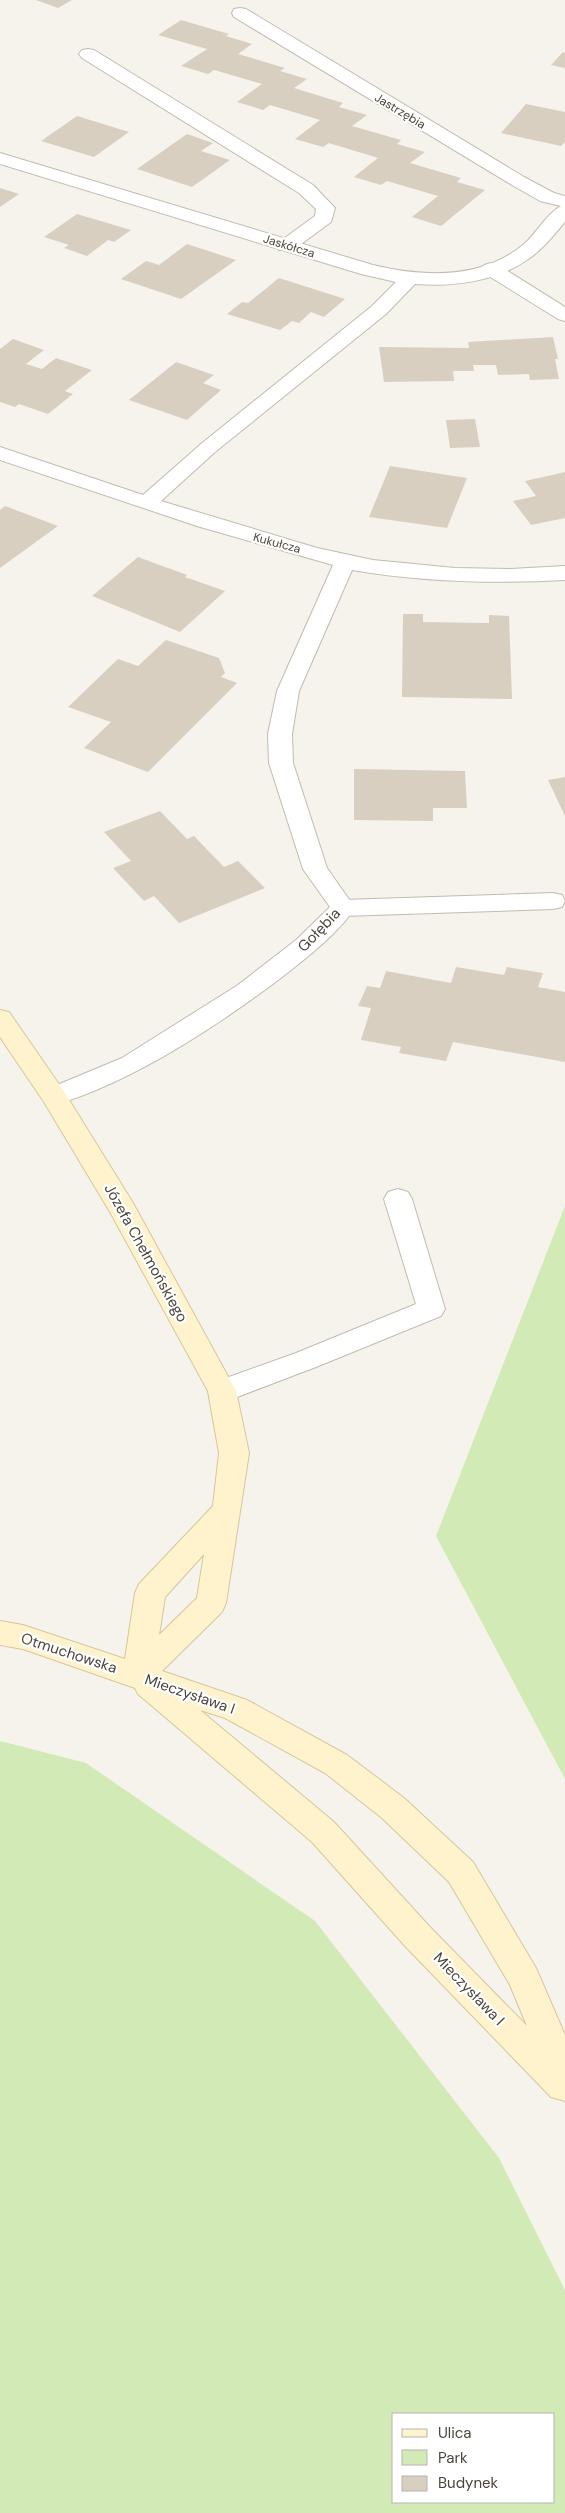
<svg xmlns="http://www.w3.org/2000/svg" width="565" height="2513" viewBox="0 0 565 2513" font-family="'DM Sans',sans-serif">
<rect width="100%" height="100%" fill="#f6f3ec"/>
<path fill="#d2eab5" fill-rule="evenodd" d="M 565,1206 L 565,1779 L 436,1536 Z
M 0,1741 L 86,1763 L 315,1921 L 499,2158 L 565,2290 L 565,2513 L 0,2513 ZM 554,2414 L 554,2502 L 394,2502 L 394,2414 Z"/>
<path fill="#d8cfc1" d="M 36,0 L 72,0 L 58,8 Z
M 181,20 L 229,34 L 226,36 L 252,44 L 238,54 L 285,68 L 280,71 L 307,79 L 294,88 L 343,103 L 339,107 L 367,115 L 352,126 L 401,140 L 397,144 L 425,152 L 410,163 L 461,178 L 457,182 L 485,190 L 441,226 L 412,217 L 438,196 L 387,181 L 381,185 L 354,177 L 378,158 L 329,143 L 323,147 L 295,139 L 320,120 L 270,105 L 263,110 L 237,102 L 262,84 L 214,70 L 208,74 L 181,66 L 207,49 L 158,35 Z
M 563,52 L 565,53 L 565,68 L 551,65 Z
M 526,104 L 565,112 L 565,142 L 561,146 L 501,133 Z
M 77,116 L 129,132 L 94,157 L 41,141 Z
M 187,134 L 213,143 L 201,151 L 230,160 L 192,187 L 137,169 Z
M 0,188 L 19,194 L 0,207 Z
M 77,214 L 131,230 L 114,242 L 108,240 L 87,256 L 64,248 L 69,245 L 44,237 Z
M 187,244 L 236,260 L 181,299 L 121,279 L 146,261 L 159,265 Z
M 279,278 L 345,299 L 324,317 L 311,312 L 299,323 L 292,321 L 280,330 L 227,314 L 242,302 L 248,303 Z
M 553,337 L 558,359 L 555,359 L 559,379 L 530,380 L 529,374 L 498,375 L 496,365 L 473,365 L 474,371 L 453,371 L 454,381 L 384,382 L 379,347 L 469,348 L 468,342 Z
M 13,339 L 44,350 L 26,364 L 42,369 L 56,358 L 92,370 L 65,391 L 73,394 L 48,414 L 19,404 L 15,407 L 0,402 L 0,349 Z
M 176,362 L 214,375 L 203,383 L 221,390 L 187,420 L 129,400 Z
M 475,419 L 480,447 L 450,448 L 446,420 Z
M 390,466 L 467,478 L 447,528 L 369,517 Z
M 565,472 L 565,518 L 531,525 L 513,501 L 536,496 L 525,481 Z
M 5,506 L 58,526 L 0,568 L 0,510 Z
M 138,557 L 187,575 L 185,577 L 225,591 L 180,632 L 92,596 Z
M 403,614 L 423,614 L 423,622 L 489,623 L 489,615 L 509,616 L 512,699 L 402,697 Z
M 166,640 L 219,658 L 225,673 L 221,677 L 237,683 L 148,772 L 84,748 L 111,722 L 68,707 L 118,659 L 138,666 Z
M 354,769 L 465,771 L 467,808 L 433,808 L 433,821 L 354,820 Z
M 565,777 L 565,816 L 548,780 Z
M 160,811 L 187,839 L 194,836 L 224,867 L 238,861 L 265,888 L 179,923 L 154,896 L 144,901 L 113,868 L 131,861 L 104,832 Z
M 456,967 L 504,975 L 507,967 L 543,973 L 538,987 L 565,992 L 565,1062 L 453,1042 L 446,1061 L 399,1053 L 401,1047 L 361,1040 L 371,1008 L 358,1006 L 367,986 L 380,988 L 386,971 L 451,983 Z"/>
<g fill="none" stroke-linecap="round" stroke-linejoin="round">
<defs>
<path id="lane" d="M 88,49 L 94,50 L 313,185 L 335,208 L 331,222 L 293,250 L 279,250 L 277,246 L 279,242 L 315,216 L 316,209 L 299,193 L 82,58 L 79,54 L 82,50 Z
M 491,263 L 498,265 L 565,307 L 565,321 L 558,319 L 484,273 L 481,269 L 484,265 Z
M 553,893 L 562,895 L 565,901 L 562,907 L 553,909 L 343,916 L 334,914 L 331,908 L 334,902 L 343,900 Z
M 398,1189 L 408,1192 L 412,1199 L 445,1309 L 441,1316 L 316,1367 L 232,1399 L 222,1402 L 212,1399 L 208,1391 L 212,1383 L 296,1353 L 416,1304 L 384,1199 L 388,1192 Z"/>
<path id="street" d="M 240,8 L 246,9 L 524,177 L 554,193 L 565,196 L 565,222 C 553,236 542,250 527,260 C 495,282 451,287 415,284 L 386,314 L 215,452 L 161,501 L 317,548 L 373,560 L 455,568 L 510,569 L 565,566 L 565,580 C 494,584 423,582 352,570 L 299,691 L 292,734 L 293,763 L 327,868 L 355,908 C 339,932 312,953 290,971 C 225,1021 134,1082 54,1105 L 45,1102 L 41,1096 L 45,1090 L 122,1058 L 238,985 L 296,940 L 330,907 L 303,869 L 269,763 L 268,734 L 277,691 L 333,565 L 197,526 L 0,460 L 0,447 L 143,495 L 201,444 L 372,306 L 396,282 L 361,274 L 0,164 L 0,153 L 373,265 C 423,277 480,280 523,245 C 536,234 546,214 561,206 L 540,201 L 512,185 L 234,17 L 232,13 L 234,9 Z"/>
<path id="secondary" d="M 0,1010 L 9,1012 L 63,1090 L 133,1203 L 236,1391 L 249,1453 L 226,1603 L 222,1612 L 162,1671 L 247,1700 L 347,1755 L 404,1798 L 473,1862 L 536,1968 L 565,2035 L 565,2101 L 551,2097 L 405,1946 L 312,1842 L 138,1694 L 135,1688 L 23,1649 L 0,1645 L 0,1621 L 23,1625 L 125,1659 L 135,1593 L 139,1584 L 213,1506 L 219,1453 L 208,1391 L 110,1212 L 44,1102 L 0,1037 ZM 204,1554 L 197,1598 L 159,1635 L 165,1597 ZM 200,1710 L 225,1718 L 325,1773 L 382,1818 L 449,1882 L 510,1985 L 527,2026 L 429,1926 L 334,1822 Z"/>
</defs>
<use href="#lane" stroke="#c2bbae" stroke-width="2"/>
<use href="#street" stroke="#c2bbae" stroke-width="2"/>
<use href="#secondary" stroke="#d6c79b" stroke-width="2"/>
<use href="#lane" fill="#fff" fill-rule="evenodd"/>
<use href="#street" fill="#fff" fill-rule="evenodd"/>
<use href="#secondary" fill="#fff3cd" fill-rule="evenodd"/>
</g>
<g text-anchor="middle" stroke-width="4.5" stroke-linejoin="round" paint-order="stroke">
<g font-size="12" fill="#4b4439" stroke="#fff">
<text transform="translate(400 111) rotate(31)" y="4">Jastrzębia</text>
<text transform="translate(289 246) rotate(17)" y="4">Jaskółcza</text>
<text transform="translate(277 543) rotate(15)" y="4">Kukułcza</text>
</g>
<g font-size="15" fill="#4b4439" stroke="#fff">
<text transform="translate(319 930) rotate(-46)" y="5">Gołębia</text>
<text transform="translate(146 1253) rotate(61)" y="5">Józefa Chełmońskiego</text>
<text transform="translate(69 1653) rotate(18)" y="5">Otmuchowska</text>
<text transform="translate(190 1694) rotate(19)" y="5">Mieczysława I</text>
<text transform="translate(469 1989) rotate(46)" y="5">Mieczysława I</text>
</g>
</g>
<rect x="392" y="2413" width="162" height="90" fill="#ffffff" stroke="#b7b4b0"/>
<rect x="402" y="2429" width="25" height="8" fill="#fff3cd" stroke="#b7b4b0"/>
<text x="438" y="2438" font-size="15" fill="#4b4439">Ulica</text>
<rect x="402" y="2450" width="25" height="15" fill="#d2eab5" stroke="#b7b4b0"/>
<text x="438" y="2463" font-size="15" fill="#4b4439">Park</text>
<rect x="402" y="2476" width="25" height="15" fill="#d8cfc1" stroke="#b7b4b0"/>
<text x="438" y="2488" font-size="15" fill="#4b4439">Budynek</text>
</svg>
